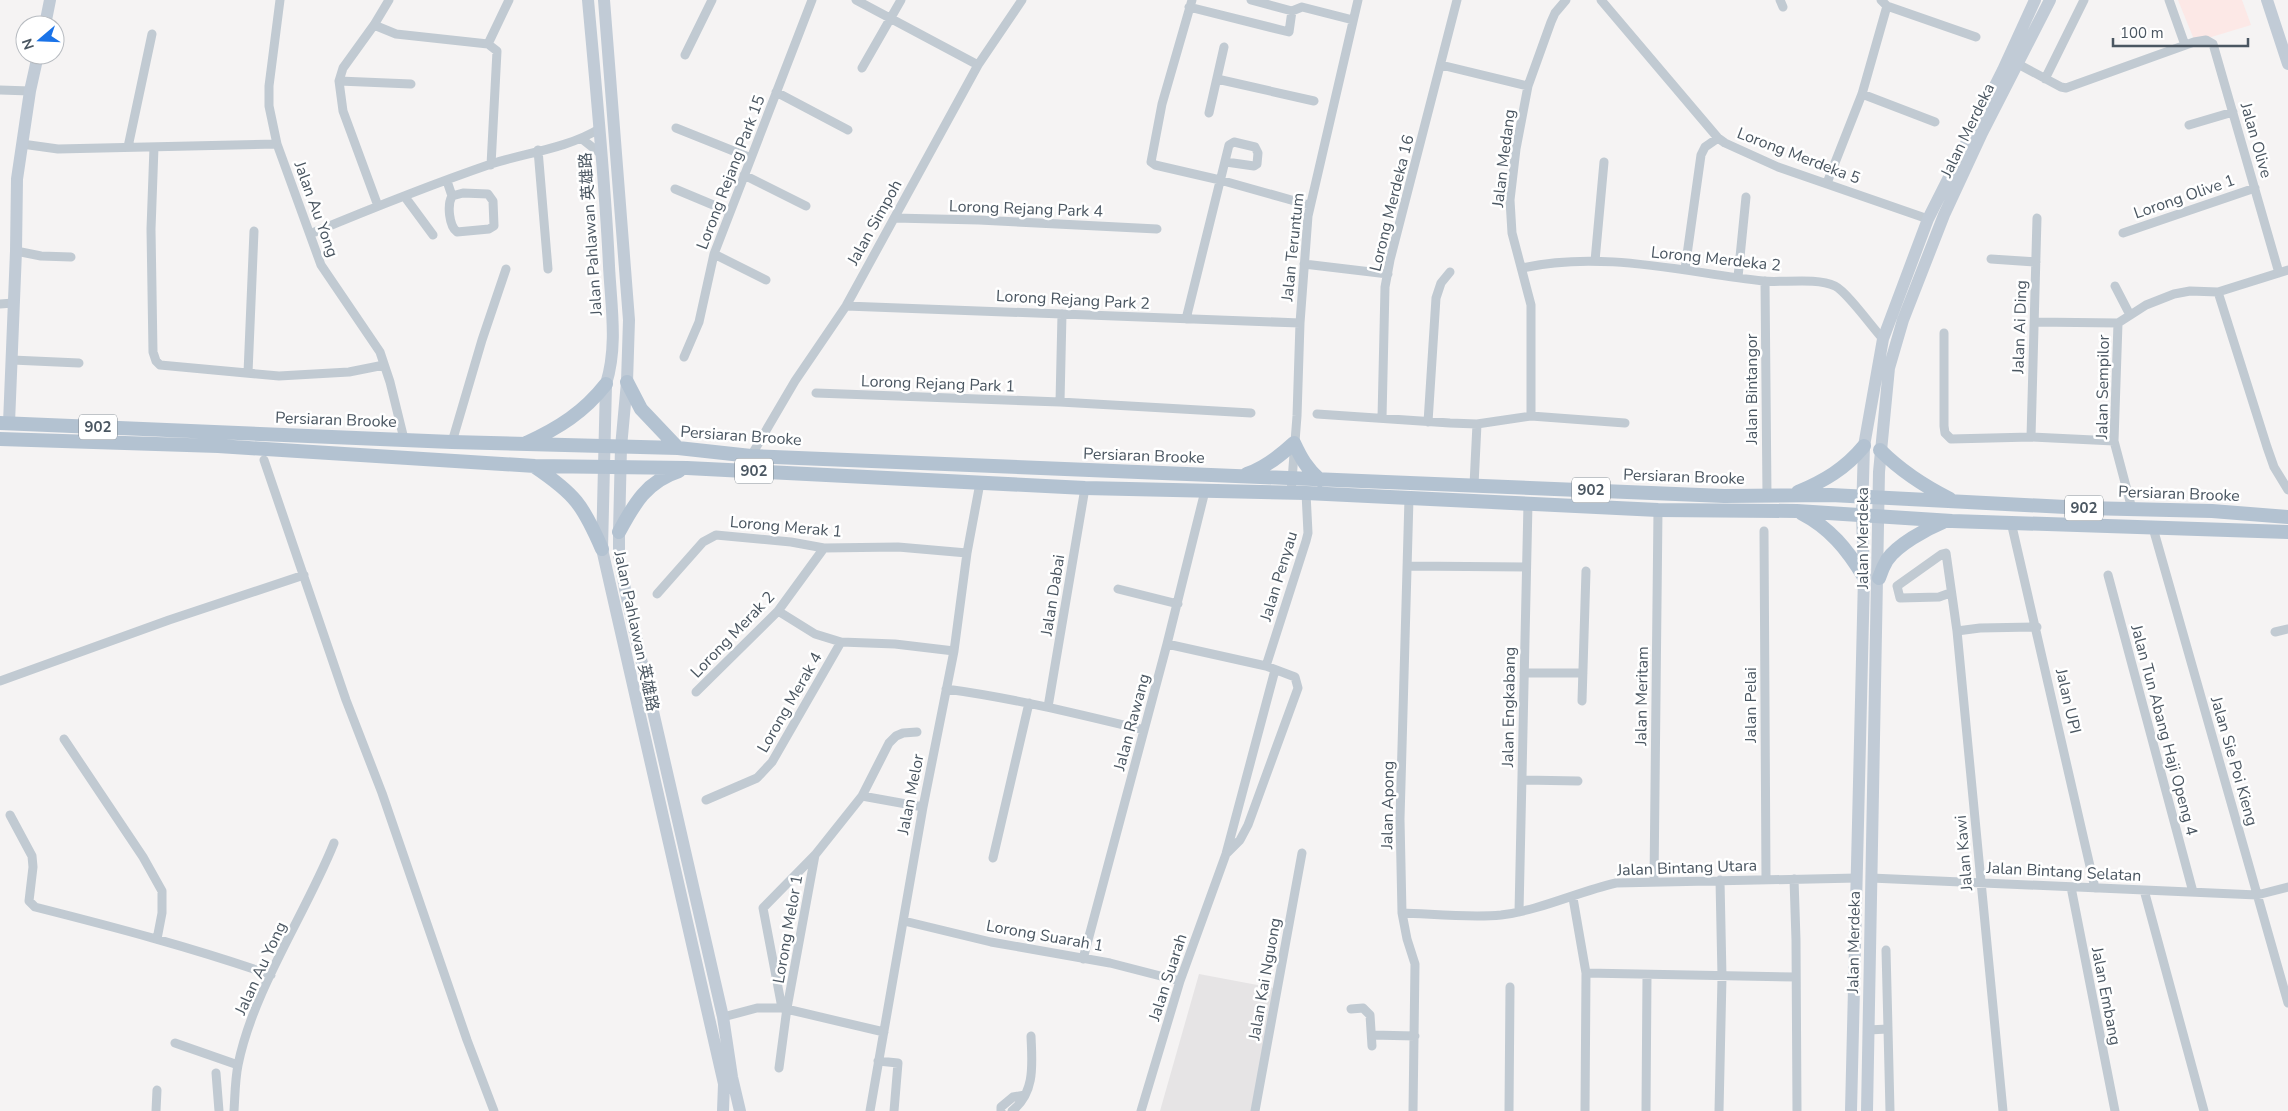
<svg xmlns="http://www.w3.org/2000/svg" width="2288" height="1111" viewBox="0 0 2288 1111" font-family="'Nunito Sans','Noto Sans SC',sans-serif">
<rect width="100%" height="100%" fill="#f5f3f3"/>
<path fill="#e6e4e5" d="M 1199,974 L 1274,988 L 1251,1111 L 1160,1111 Z"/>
<path fill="#fce8e6" d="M 2178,0 L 2242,0 L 2251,25 L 2195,42 Z"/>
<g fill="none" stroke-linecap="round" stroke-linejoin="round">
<path stroke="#c1cad2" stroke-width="9" d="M 280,0 L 269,86 L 269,106 L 277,144 L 321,265 L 380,352 L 390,382 L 404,439
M 856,0 L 978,65
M 1192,0 L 1162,104 L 1151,162 L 1155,165 L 1220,180 L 1309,205
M 1251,0 L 1292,11 L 1302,7 L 1353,20
M 1601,0 L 1718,138 L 1725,143 L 1778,167 L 1928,219
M 1780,0 L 1783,7
M 1881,0 L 1887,6 L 1976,37
M 2169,0 L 2185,45
M 1189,7 L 1289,32 L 1292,11
M 374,25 L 396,34 L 488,44 L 497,51 L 491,165
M 488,44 L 509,0
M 685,55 L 712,0
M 2018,64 L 2061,87 L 2066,88 L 2194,42 L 2206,40 L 2213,44 L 2279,273
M 1441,65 L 1528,86
M 862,68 L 901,0
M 1217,79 L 1314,101
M 2045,79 L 2084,0
M 339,81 L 411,84
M 0,90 L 30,91
M 776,92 L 848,130
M 1862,94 L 1935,122
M 1209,113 L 1224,47
M 2189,125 L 2233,112
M 676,128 L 751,158
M 582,139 L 601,154
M 22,144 L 58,149 L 277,144
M 128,147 L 152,34
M 154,147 L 151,229 L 153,352 L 156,361 L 160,365 L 279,376 L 349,372 L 384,365
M 538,150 L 548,269
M 744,175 L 806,206
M 447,181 L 452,196 C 447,205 449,226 457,232 L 489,229 L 494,226 L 493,201 L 488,194 L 463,193 L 452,196
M 1827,183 L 1862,94 L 1887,6
M 675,189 L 730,212
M 405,197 L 433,235
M 378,206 L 343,111 L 339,81 L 343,68 L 374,25 L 389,0
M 894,218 L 979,220 L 1157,229
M 2123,233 L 2255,188
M 310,234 C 370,209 430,185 491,164 C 526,153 568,148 599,129
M 16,251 L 41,256 L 71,257
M 714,254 L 766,280
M 1991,259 L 2036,262
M 1595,261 L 1604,162
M 1304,264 L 1388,274
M 1522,268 C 1602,250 1683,272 1763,281 C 1783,283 1816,277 1835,286 C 1847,292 1872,327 1883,339
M 1685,269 L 1701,155 L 1705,147 L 1718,138
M 1738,277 L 1746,197
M 1765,281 L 1767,496
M 2115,286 L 2130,315
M 2218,292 L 2267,447 L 2274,467 L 2288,490
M 0,304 L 13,303
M 846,306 L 1300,323
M 1186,319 L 1229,145 L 1234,142 L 1255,147 L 1258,153 L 1257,164 L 1254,166 L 1226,162
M 2034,322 L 2118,323 L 2146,305 L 2174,294 L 2190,291 L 2218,292 L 2288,270
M 2118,323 L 2114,441 L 2132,509
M 1944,333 L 1944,426 L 1945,433 L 1951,439 L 2031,437 L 2114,441
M 684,357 L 699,322 L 714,254 L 812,0
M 12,360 L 79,363
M 248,373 L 254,231
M 816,393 L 1060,402 L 1251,413
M 1060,402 L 1062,314
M 1317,414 L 1450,423 L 1477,424 L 1531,416 L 1625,423
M 1531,416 L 1531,305 L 1512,233 L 1510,200 L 1516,149 L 1528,86 L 1551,22 L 1555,13 L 1566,0
M 1382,418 L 1385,287 L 1390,260 L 1457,0
M 1428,422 L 1436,298 L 1441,283 L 1450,272
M 2031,437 L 2037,218
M 452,442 L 482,340 L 506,269
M 751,456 L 795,381 L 846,306 L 978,65 L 1022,0
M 264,460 L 346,700 L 382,793 L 467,1040 L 494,1111
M 1474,485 L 1477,424
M 1291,493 L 1297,416 L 1300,323 L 1308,216 L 1358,0
M 1409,498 L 1400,819 L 1402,913 L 1407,939 L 1415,964 L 1413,1111
M 2011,522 L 2095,888
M 2153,528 L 2288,1003
M 1764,531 L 1766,880
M 1407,566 L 1526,567
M 2108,575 L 2193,892
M 1118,589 L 1178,604
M 1950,593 L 1939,597 L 1900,598 L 1897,586 L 1942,554 L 1946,553 L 1957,631 L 2003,1111
M 657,594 L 703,542 L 716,535 L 791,542 L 824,548 L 898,547 L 967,553
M 778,611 L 815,634 L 841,642 L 895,644 L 954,651
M 1957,631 L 1980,628 L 2037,627
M 2275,632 L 2288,629
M 1167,644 L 1266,666 L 1295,677 L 1298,688 L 1248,825 L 1240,840 L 1226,854
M 1266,666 L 1306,541 L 1308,533 L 1306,493
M 1524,673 L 1583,673
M 0,681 L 169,620 L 304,575
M 946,689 C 1013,698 1078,714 1144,730
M 696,692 L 778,611 L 824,548
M 1582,701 L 1586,571
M 1048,707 L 1085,488
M 64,739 L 143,857 L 162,891 L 162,913 L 157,939
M 1522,780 L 1578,781
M 862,796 L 923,807
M 706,800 L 757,778 L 772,762 L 841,642
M 10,815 L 32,856 L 33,867 L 29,901 L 35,907 C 114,927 194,948 271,975
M 993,858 L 1029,703
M 1871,878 L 2257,895 L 2288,887
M 1794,879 L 1796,940 L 1797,1111
M 1654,882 L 1658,510
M 2071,887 L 2115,1111
M 2144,890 L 2204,1111
M 1573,898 L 1586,973 L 1585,1111
M 1519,912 L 1528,503
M 1402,913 C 1433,914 1471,918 1501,915 C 1541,910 1577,892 1616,883 L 1857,878
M 904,921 L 991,942 L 1110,963 L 1180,981
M 1083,959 L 1167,644 L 1205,491
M 1586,973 L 1795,977
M 782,1008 L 763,908 L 815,855 L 862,796 L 889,743 L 896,736 L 903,733 L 917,732
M 1351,1009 L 1363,1008 L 1370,1015 L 1372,1046
M 723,1017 L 757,1008 L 782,1008 L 884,1032
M 1888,1029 L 1890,1111
M 1868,1030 L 1888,1029 L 1886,950
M 1372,1035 L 1415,1036
M 175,1043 L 238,1065
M 878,1061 L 898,1063 L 894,1111
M 779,1068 L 787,1008 L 815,855
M 216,1073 L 219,1111
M 156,1111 L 157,1090
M 234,1111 C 235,1096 235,1080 238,1065 C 253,990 305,915 334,843
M 870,1111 L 923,807 L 954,651 L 967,553 L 980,483
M 1001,1111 L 1001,1107 L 1013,1097 L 1025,1095
M 1012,1111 C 1036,1092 1032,1063 1031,1036
M 1141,1111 L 1180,981 L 1226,854 L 1275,670
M 1255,1111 L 1302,853
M 1509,1111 L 1510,987
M 1646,1111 L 1647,975
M 1719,1111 L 1722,977 L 1720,880"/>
<path stroke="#c1cbd6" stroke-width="12" d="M 588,0 C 596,89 605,178 609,266 C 611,306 618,346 606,384 L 602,549 L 724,1084 L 723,1111
M 604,0 L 629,320 L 627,382 L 621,447 L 619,532 L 619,556 L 625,589 L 723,1017 L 732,1077 L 740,1111
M 2267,0 L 2288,64
M 45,25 L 50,0
M 9,423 L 16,251 L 17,179 L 30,91 L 38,55
M 1851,1111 L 1864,577 L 1862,514 L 1864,446 L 1883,339 L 1928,219 L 2003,70 L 2035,0
M 1867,1111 L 1879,472 L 1889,368 L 1903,320 L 1944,215 L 1982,133 L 2050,0"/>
<path stroke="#b3c2d1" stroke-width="14" d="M 627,382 L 641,409 L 678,448
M 0,423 L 452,442 L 678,448 L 751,456 L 1724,496 L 1831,495 L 2085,508 L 2212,511 L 2288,517
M 0,439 L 218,446 L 535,466 L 687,468 L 1085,488 L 1306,493 L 1658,510 L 1797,511 L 1952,521 L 2288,532
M 526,443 C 559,428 584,412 606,384
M 1880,450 C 1901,471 1924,486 1950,499
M 535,467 C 575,494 583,505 602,549
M 1247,474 C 1265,468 1281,455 1294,443 C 1301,458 1307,469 1320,480
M 1798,492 C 1824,481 1845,469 1864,446
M 1801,513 C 1830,528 1847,549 1864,577
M 619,532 C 634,504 647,481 679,471
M 1879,578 C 1881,572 1884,565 1887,560 C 1897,545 1926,529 1943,522"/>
</g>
<g text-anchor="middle" stroke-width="5" stroke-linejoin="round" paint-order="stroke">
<g fill="#fff" stroke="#808990" stroke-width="1">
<rect x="79" y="414.5" width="38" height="25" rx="4"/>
<rect x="735" y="458.5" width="38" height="25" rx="4"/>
<rect x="1572" y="477.5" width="38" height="25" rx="4"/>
<rect x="2065" y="495.5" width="38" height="25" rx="4"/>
</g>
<g font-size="15" font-weight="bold" fill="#4a5661">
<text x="98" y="432">902</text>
<text x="754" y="476">902</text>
<text x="1591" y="495">902</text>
<text x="2084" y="513">902</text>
</g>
<g font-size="16" fill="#4a5661" stroke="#fff">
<text transform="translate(1967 130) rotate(-64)" y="6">Jalan Merdeka</text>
<text transform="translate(2257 140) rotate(74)" y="6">Jalan Olive</text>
<text transform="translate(1799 155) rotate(21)" y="6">Lorong Merdeka 5</text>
<text transform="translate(1503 158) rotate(-83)" y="6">Jalan Medang</text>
<text transform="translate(730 172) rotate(-69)" y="6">Lorong Rejang Park 15</text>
<text transform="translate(2184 196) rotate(-19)" y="6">Lorong Olive 1</text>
<text transform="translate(1391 203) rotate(-76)" y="6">Lorong Merdeka 16</text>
<text transform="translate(1026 208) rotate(2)" y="6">Lorong Rejang Park 4</text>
<text transform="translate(317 209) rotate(70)" y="6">Jalan Au Yong</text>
<text transform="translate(874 222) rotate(-61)" y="6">Jalan Simpoh</text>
<text transform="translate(590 234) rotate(-94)" y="6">Jalan Pahlawan 英雄路</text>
<text transform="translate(1292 247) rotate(-84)" y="6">Jalan Teruntum</text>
<text transform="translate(1716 258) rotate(6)" y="6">Lorong Merdeka 2</text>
<text transform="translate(1073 299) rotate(3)" y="6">Lorong Rejang Park 2</text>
<text transform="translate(2019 327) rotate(-88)" y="6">Jalan Ai Ding</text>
<text transform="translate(938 383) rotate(2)" y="6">Lorong Rejang Park 1</text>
<text transform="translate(2102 387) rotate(-89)" y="6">Jalan Sempilor</text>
<text transform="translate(1751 389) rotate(-90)" y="6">Jalan Bintangor</text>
<text transform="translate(336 419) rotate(2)" y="6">Persiaran Brooke</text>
<text transform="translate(741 435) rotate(4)" y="6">Persiaran Brooke</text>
<text transform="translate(1144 455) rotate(2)" y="6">Persiaran Brooke</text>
<text transform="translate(1684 476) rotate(2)" y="6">Persiaran Brooke</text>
<text transform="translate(2179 493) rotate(2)" y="6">Persiaran Brooke</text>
<text transform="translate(786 526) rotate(5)" y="6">Lorong Merak 1</text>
<text transform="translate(1862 538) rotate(-90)" y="6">Jalan Merdeka</text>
<text transform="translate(1278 576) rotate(-73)" y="6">Jalan Penyau</text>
<text transform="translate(1052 595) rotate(-81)" y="6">Jalan Dabai</text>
<text transform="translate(637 631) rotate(78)" y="6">Jalan Pahlawan 英雄路</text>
<text transform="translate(732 634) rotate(-46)" y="6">Lorong Merak 2</text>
<text transform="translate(1641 696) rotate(-89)" y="6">Jalan Meritam</text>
<text transform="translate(2069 701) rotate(77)" y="6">Jalan UPI</text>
<text transform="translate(789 702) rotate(-60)" y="6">Lorong Merak 4</text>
<text transform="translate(1750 705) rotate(-90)" y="6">Jalan Pelai</text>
<text transform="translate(1508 707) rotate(-89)" y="6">Jalan Engkabang</text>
<text transform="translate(1131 722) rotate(-75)" y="6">Jalan Rawang</text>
<text transform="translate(2165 730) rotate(75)" y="6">Jalan Tun Abang Haji Openg 4</text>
<text transform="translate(2235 761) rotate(74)" y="6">Jalan Sie Poi Kieng</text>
<text transform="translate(910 794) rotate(-79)" y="6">Jalan Melor</text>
<text transform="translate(1387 805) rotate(-89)" y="6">Jalan Apong</text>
<text transform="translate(1963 853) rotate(-95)" y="6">Jalan Kawi</text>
<text transform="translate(1687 867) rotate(-2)" y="6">Jalan Bintang Utara</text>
<text transform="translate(2064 871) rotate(3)" y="6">Jalan Bintang Selatan</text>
<text transform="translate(787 929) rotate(-80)" y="6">Lorong Melor 1</text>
<text transform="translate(1045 935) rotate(10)" y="6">Lorong Suarah 1</text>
<text transform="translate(1853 942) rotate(-89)" y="6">Jalan Merdeka</text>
<text transform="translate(260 968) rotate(-65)" y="6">Jalan Au Yong</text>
<text transform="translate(1167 977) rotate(-72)" y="6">Jalan Suarah</text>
<text transform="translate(1264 979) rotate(-80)" y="6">Jalan Kai Nguong</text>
<text transform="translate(2107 996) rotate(79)" y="6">Jalan Embang</text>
</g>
</g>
<g transform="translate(40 40) rotate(251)"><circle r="24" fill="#ffffff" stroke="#b7bbc0"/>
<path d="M0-4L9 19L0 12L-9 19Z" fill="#1a73e8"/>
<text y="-8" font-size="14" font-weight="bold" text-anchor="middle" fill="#4a5661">N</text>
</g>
<path d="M2113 38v8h135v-8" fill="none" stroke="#4a5661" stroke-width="2.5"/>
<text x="2120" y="38" font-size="15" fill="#4a5661" stroke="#ffffff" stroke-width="4" paint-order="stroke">100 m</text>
</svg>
